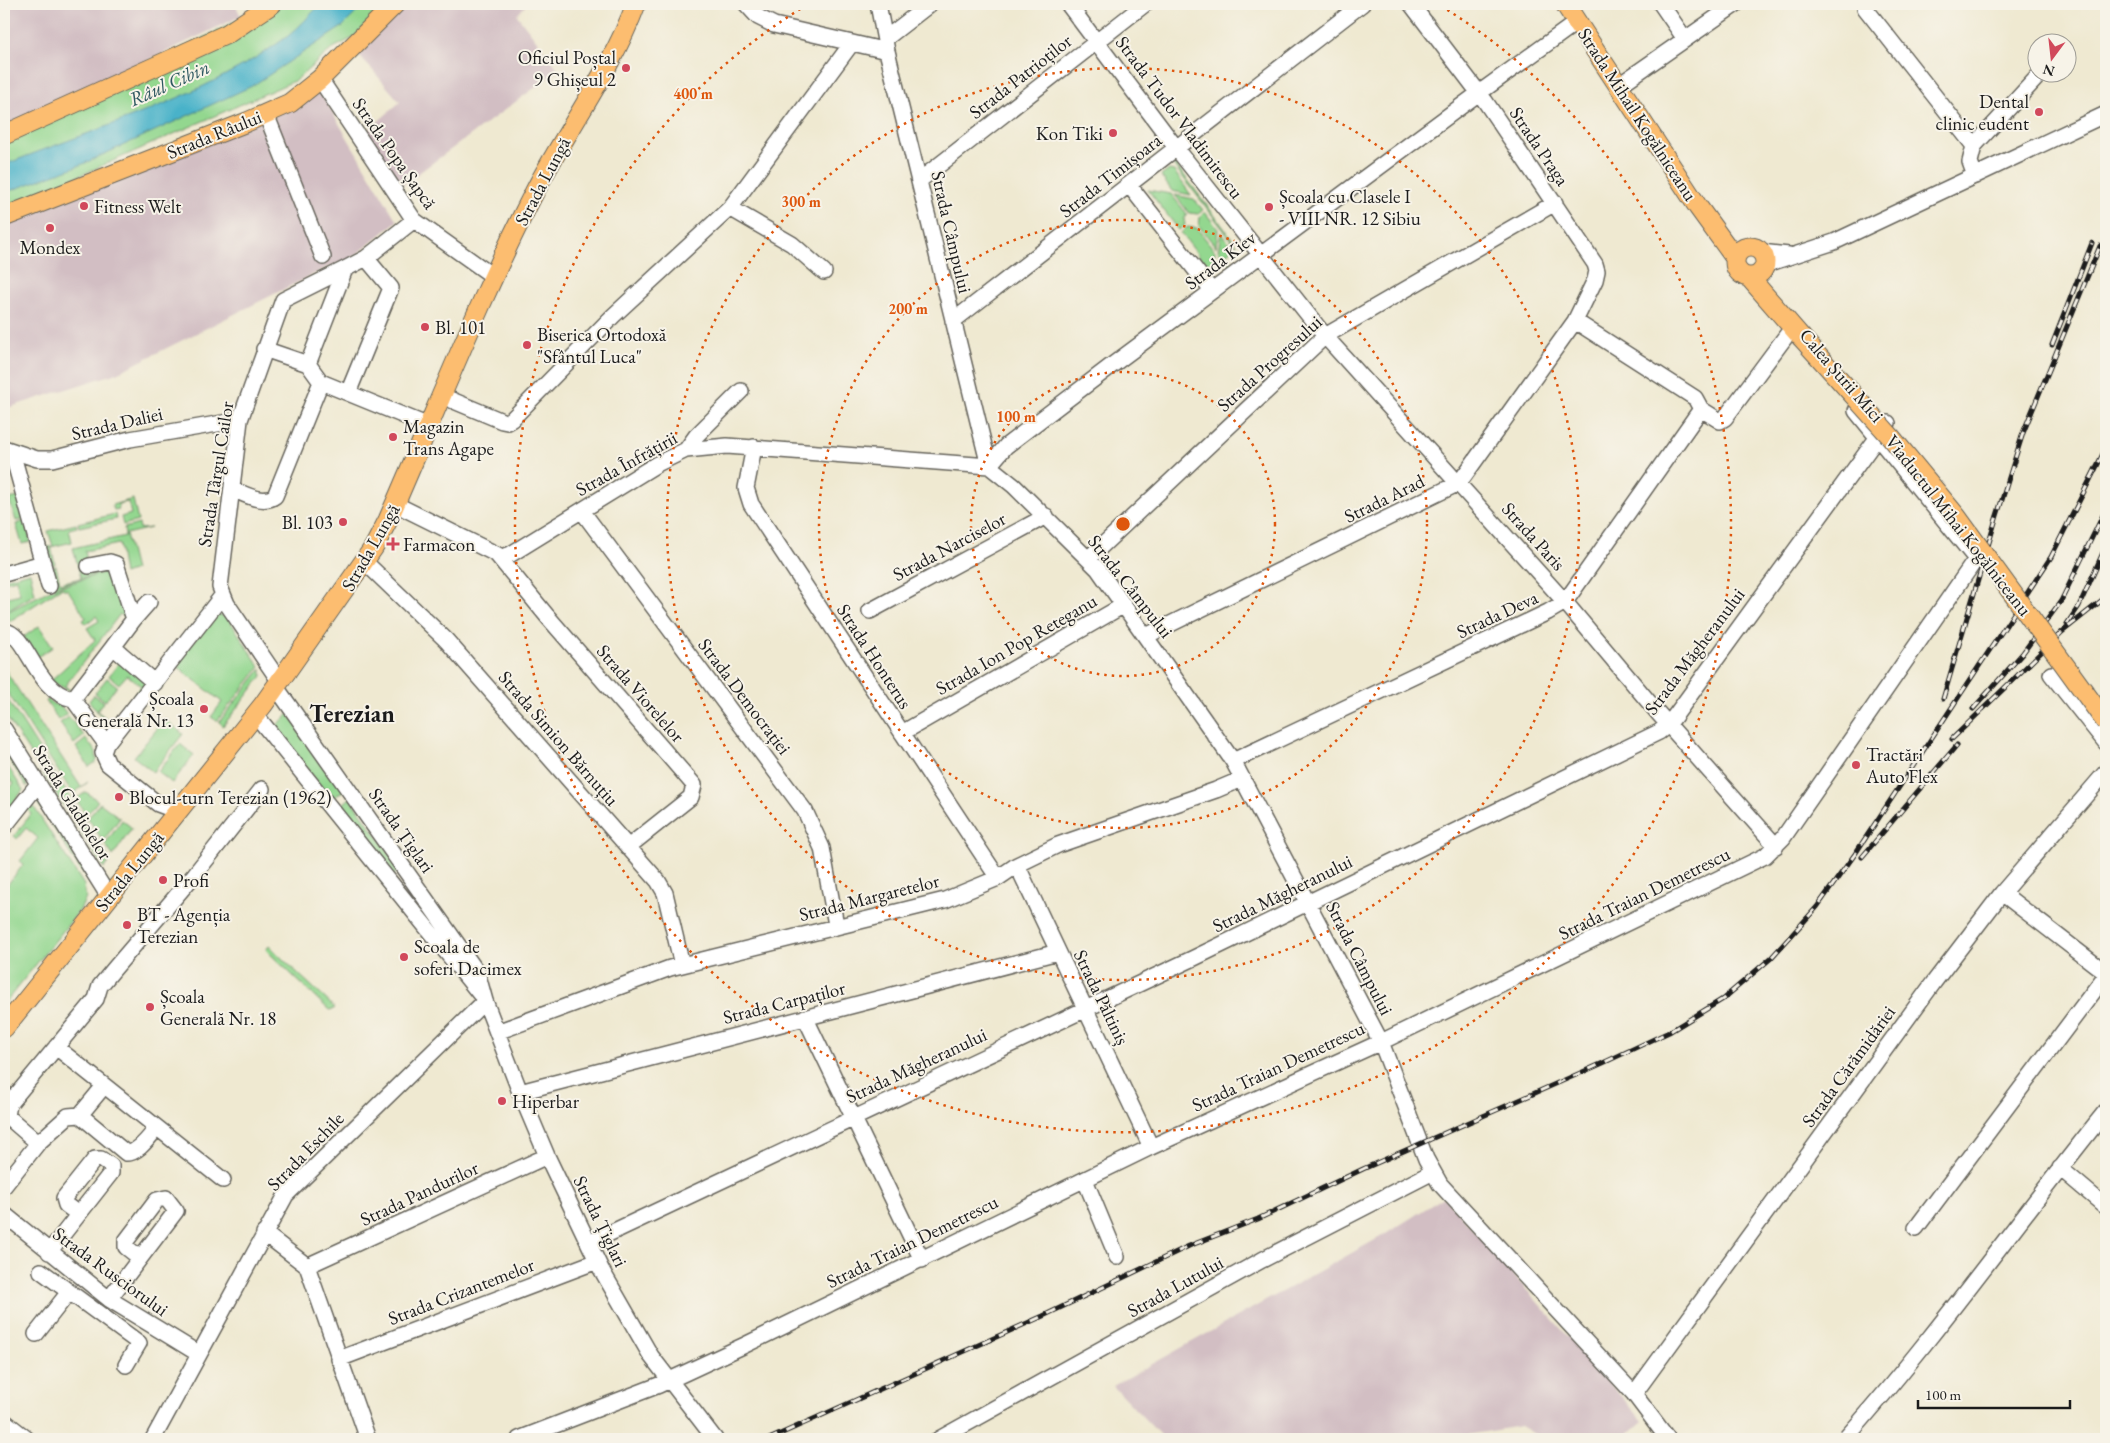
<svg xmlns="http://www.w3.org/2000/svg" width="2110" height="1443" viewBox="0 0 2110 1443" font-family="'EB Garamond',serif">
<rect width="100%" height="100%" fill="#f7f3e8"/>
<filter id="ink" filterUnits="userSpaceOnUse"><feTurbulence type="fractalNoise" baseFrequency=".02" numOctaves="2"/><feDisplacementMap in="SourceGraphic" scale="10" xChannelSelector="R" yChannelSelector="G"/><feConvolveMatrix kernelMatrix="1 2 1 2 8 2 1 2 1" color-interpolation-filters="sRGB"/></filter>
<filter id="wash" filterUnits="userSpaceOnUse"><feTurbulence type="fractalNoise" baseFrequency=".0096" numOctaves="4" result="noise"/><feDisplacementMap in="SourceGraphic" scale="20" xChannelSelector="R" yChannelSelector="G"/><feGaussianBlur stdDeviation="1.12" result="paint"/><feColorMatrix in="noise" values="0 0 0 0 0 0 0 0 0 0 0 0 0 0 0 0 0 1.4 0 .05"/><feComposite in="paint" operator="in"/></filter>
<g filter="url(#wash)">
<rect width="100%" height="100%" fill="#efe9d1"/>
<path fill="#d2bec3" d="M 4,4 L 235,4 L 241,16 L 4,129 Z
M 404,4 L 527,4 L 517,15 L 559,70 L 401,186 L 365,133 L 400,102 L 356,51 Z
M 319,90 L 397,221 L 350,260 L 330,266 L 117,373 L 4,409 L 4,222 Z
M 1444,1197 L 1643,1421 L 1622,1439 L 1543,1439 L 1521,1426 L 1467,1435 L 1456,1439 L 1164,1439 L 1113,1386 L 1384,1235 Z"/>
<path fill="#93d78f" stroke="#587a56" d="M 272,4 L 388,4 L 353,38 L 333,48 L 296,80 L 4,209 L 4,135 Z
M 1174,162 L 1237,245 L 1236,246 L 1172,163 Z
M 1169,170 L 1174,171 L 1191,195 L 1172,191 L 1161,176 Z
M 1148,190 L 1171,194 L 1187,214 L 1184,219 L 1185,225 L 1179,230 Z
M 1175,195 L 1194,199 L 1203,210 L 1198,214 L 1189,213 Z
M 1205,212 L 1218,229 L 1216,247 L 1199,226 L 1200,217 Z
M 1187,227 L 1197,228 L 1215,251 L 1212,273 L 1181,233 Z
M 1221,232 L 1233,248 L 1225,255 L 1232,263 L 1230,264 L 1218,250 Z
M 19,497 L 25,519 L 16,521 L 9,499 Z
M 133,499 L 138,521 L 123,525 L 121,517 L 131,514 L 128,502 L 118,504 L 119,509 L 114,510 L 112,505 Z
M 115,514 L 116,519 L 79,527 L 78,523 Z
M 25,521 L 31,542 L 22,544 L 16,524 Z
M 76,524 L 77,527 L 69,529 L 72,542 L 51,547 L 55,564 L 49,565 L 44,548 L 53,546 L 48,531 Z
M 139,524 L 140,529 L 151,528 L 126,534 L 135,570 L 124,574 L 119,544 L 85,551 L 89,571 L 114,568 L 54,587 L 49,568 L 56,566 L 60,583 L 81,578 L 73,548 L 125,536 L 124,528 Z
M 115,569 L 128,620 L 120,614 L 65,686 L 72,692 L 50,681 L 95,640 L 87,628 L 99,621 L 96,616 L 86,624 L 83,620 L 86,618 L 68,590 L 61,588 L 10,621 L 5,613 L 50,590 Z
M 30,572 L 35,594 L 4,613 L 4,598 L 20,594 L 16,579 L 4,582 L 4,579 Z
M 220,615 L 228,618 L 260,667 L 217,721 L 211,717 L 222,702 L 174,664 L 215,616 Z
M 39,626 L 53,647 L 37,657 L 22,638 Z
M 122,659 L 149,680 L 136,699 L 133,696 L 141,686 L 127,675 L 119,684 L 109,676 Z
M 4,668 L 81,787 L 88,782 L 73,794 L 4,687 Z
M 261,669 L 262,676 L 223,726 L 219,722 Z
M 107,678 L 117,686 L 105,701 L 95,693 Z
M 4,694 L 110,860 L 104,868 L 4,713 Z
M 94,695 L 104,702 L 97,711 L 111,722 L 119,714 L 122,717 L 110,728 L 89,701 Z
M 49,699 L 53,704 L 60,705 L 67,714 L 58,720 L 46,701 Z
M 289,714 L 344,790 L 331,800 L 274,728 Z
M 69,717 L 84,736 L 74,744 L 60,723 Z
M 165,719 L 183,734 L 153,772 L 134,757 Z
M 86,739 L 96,752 L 97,761 L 89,767 L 76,747 Z
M 4,744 L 27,780 L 27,787 L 4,752 Z
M 180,744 L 194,755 L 172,783 L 158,772 Z
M 4,760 L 23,790 L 8,811 L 4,808 L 4,796 L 14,783 L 4,775 Z
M 86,792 L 98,801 L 86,815 L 76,799 Z
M 34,797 L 39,800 L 89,877 L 81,871 Z
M 350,798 L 401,869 L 391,877 L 338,808 Z
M 30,801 L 84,885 L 86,898 L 80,910 L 4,1004 L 4,889 L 23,865 L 20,861 L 38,838 L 26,828 L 17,839 L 14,836 L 31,814 L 26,806 Z
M 100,803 L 120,818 L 103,841 L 88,818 Z
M 122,820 L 132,828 L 113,856 L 105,844 Z
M 269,946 L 335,1008 L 334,1009 L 329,1010 L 266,950 Z"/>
<path fill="#4ab2c9" stroke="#336772" d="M 321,4 L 365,4 L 342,27 L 252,86 L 83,164 L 4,193 L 4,165 C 99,127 204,98 288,36 C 300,27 310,14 321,4 Z"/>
</g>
<g filter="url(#ink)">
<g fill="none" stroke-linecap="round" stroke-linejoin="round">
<defs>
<path id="minor" d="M 746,4 L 758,17 L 774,25 L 887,51
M 878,4 L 887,51 L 989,466 L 1014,486 L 1098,569 L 1233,761 L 1381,1042 L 1426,1159 L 1440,1184 L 1634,1394 L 1668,1439
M 1068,4 L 1177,149 L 1325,336 L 1565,602 L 1658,713 L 1776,846
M 1661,4 L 1685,39
M 1865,8 L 1974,146
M 885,39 L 930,4
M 320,79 L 414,220 L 494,277
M 1618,86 L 1736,4
M 266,114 L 323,257
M 1975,176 L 1970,162 L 1974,146 L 2042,72
M 920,180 L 1145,4
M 1129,185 L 1212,291
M 730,208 L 792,244 L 824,272
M 1761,252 L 1789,255
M 1764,265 L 1834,242 L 2106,114
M 953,321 L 1362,4
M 1575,321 L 1695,398 L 1701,409 L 1720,421 L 1725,418 L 1789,332
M 264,349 L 308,364
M 321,382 L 429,426
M 348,393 L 391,288 L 366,258
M 442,396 L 502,421 L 507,422 L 512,419 L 613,316 L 730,208 L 852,43
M 1856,411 L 1976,559 L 1981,551
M 754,447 L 746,488 L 751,504 L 998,878
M 4,448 L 37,459 L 52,459 L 130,439 L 240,420
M 686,450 L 696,436 L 741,391
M 12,452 L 49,586
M 232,489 C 245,494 263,505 275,496 L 321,382 L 308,364 L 345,269 L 366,258 L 414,220
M 395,504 L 502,557 L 511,554 L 657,464 L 686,450 L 727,446 L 989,466 L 1006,446 L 1111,366 L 1479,93 L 1577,22
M 582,511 L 805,811 L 822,848 L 836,925
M 498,556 L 547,616 L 694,785 L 691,797 L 628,847
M 1089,558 L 1325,336 L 1555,203
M 365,562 L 446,640 L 658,881 L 665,893 L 682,965
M 89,566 L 110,562 L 116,564 L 134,619 L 113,647
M 4,574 L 43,563
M 870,611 L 1046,516
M 134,619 L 149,602
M 4,631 C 28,633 35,692 73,699
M 1146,636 L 1459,483 L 1575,321 L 1595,280 L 1597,271 L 1595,264 L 1485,101 L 1411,4
M 2051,674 L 2106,743
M 280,682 L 227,604 L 220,587 L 240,420 L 283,300 L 345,269
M 276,687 L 477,972 L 485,1001 L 520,1092 L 547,1156 L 601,1269 L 651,1356 L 715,1439
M 73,699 L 106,744 L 103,753 L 108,764 L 158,804 L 177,811
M 73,699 L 113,647 L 155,683
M 255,714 L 480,994
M 4,729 L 109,897
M 902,733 L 1124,605
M 106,744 L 222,596
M 1233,761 L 1548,612 L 1565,602 L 1701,409
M 4,827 L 38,784
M 1017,865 L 1151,1147
M 2002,893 L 2106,973
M 805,1017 L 922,1260
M 497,1032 L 670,968 L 945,900 L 998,878 L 1017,865 L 1058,845 L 1216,790 L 1242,779
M 56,1047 L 223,1180
M 520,1092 L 1058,952
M 80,1115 L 104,1086
M 38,1143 L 7,1116 L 9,1104 L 96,999 L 100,986 L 114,969 L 195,874 L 262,789
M 2060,1168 L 2106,1207
M 1085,1180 L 1117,1257
M 4,1186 L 38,1143 L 68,1116 L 80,1115 L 126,1153 C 138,1154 149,1137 157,1128
M 4,1214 L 109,1299 L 199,1354
M 1916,1228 L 2106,975
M 264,1233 L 307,1266 L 368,1439
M 589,1243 L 1194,958 L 1659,732 L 1668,725 L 1677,713 L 1888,423
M 49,1252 L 111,1173 L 111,1166 L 101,1159 L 95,1159 L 64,1198 L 66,1205 L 78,1214
M 307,1266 L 547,1156
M 41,1271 L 139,1343 L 126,1365
M 109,1299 L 176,1211 L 166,1198 L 157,1200 L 126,1241 L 126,1247 L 140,1258
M 36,1334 L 69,1292
M 339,1359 L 597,1261
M 1634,1394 L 1934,982 L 2002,893 L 2106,772
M 4,1421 L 27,1439
M 153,1439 L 286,1195 L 485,1001
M 519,1439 L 659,1385 L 745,1345 L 1151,1147 L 1381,1042 L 1765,856 L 1783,838 L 1976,559
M 939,1439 L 1262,1260 L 1433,1172
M 1845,1439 C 1938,1334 2018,1220 2106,1111"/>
<path id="major" d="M 1565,4 L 1698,207 L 1735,258
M 4,135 L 227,34 L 272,4
M 4,217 L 247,122 L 290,103 L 320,79 L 395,4
M1735 262a15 15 0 1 1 30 0a15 15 0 1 1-30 0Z
M 1749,277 L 1801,337
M 4,1028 L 263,705 L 374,547 L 388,520 C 437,409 481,295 537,187 C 568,128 613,67 636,4"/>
</defs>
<use href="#minor" stroke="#66645b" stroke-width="18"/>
<use href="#major" stroke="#66645b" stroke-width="21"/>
<use href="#minor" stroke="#fff" stroke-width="15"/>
<use href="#major" stroke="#fcbd6f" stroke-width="19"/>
<defs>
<path id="rail" d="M 2052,345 L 2092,243
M 2067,624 L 2079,606 L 2106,546
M 1943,699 L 1995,522 L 2023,433 L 2100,246
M 1973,709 L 2022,654 L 2061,601 L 2106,509
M 1952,739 L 2062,632 L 2106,597
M 1862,857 L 1957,745
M 769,1439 L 1043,1316 L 1189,1246 L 1258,1219 L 1363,1169 L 1603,1063 L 1669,1032 L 1723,999 L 1771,958 L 1817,907 L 1855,854 L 2051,557 L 2106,448"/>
</defs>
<use href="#rail" stroke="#1c1c1c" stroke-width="5"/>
<use href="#rail" stroke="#f7f3e8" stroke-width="3" stroke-dasharray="9" stroke-linecap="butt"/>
<defs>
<path id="major-bridge" d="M 1801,337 L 1891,437 L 1957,517 L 2106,722"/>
</defs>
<use href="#major-bridge" stroke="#66645b" stroke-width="21" stroke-linecap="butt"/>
<use href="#major-bridge" stroke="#fcbd6f" stroke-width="19"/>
</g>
</g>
<g fill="none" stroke="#de560d" stroke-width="2.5" stroke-dasharray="2.5 5">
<circle cx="1123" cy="524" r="152"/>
<circle cx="1123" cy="524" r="304"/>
<circle cx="1123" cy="524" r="456"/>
<path d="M1441 6A608 608 0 1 1 805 6"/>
</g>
<g fill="#d1495b" stroke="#f7f3e8" stroke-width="2">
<circle cx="626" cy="68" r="5"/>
<circle cx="2039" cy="112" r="5"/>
<circle cx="1113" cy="133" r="5"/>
<circle cx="84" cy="206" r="5"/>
<circle cx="1269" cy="207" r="5"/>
<circle cx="50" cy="228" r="5"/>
<circle cx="425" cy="327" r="5"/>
<circle cx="527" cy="345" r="5"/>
<circle cx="393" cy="437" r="5"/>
<circle cx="343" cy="522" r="5"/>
<path d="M390.5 536.5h5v5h5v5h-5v5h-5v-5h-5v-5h5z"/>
<circle cx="204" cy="709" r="5"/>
<circle cx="1856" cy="765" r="5"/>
<circle cx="119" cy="797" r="5"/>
<circle cx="163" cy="880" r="5"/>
<circle cx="127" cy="925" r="5"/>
<circle cx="404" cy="957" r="5"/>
<circle cx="150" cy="1007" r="5"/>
<circle cx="502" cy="1101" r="5"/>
</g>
<g text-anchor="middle" stroke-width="4" stroke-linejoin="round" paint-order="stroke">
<g font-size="19" fill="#1c1c1c" stroke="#f7f3e8" text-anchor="start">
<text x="616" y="64" text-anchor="end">Oficiul Poștal<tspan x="616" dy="22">9 Ghișeul 2</tspan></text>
<text x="2029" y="108" text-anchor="end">Dental<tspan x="2029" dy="22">clinic eudent</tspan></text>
<text x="1103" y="140" text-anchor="end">Kon Tiki</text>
<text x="1279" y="203">Școala cu Clasele I<tspan x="1279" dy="22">- VIII NR. 12 Sibiu</tspan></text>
<text x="94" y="213">Fitness Welt</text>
<text x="50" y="254" text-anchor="middle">Mondex</text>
<text x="435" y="334">Bl. 101</text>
<text x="537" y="341">Biserica Ortodoxă<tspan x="537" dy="22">"Sfântul Luca"</tspan></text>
<text x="403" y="433">Magazin<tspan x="403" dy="22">Trans Agape</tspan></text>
<text x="333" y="529" text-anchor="end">Bl. 103</text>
<text x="403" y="551">Farmacon</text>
<text x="194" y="705" text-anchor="end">Școala<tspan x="194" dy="22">Generală Nr. 13</tspan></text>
<text x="1866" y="761">Tractări<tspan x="1866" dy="22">Auto Flex</tspan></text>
<text x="129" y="804">Blocul-turn Terezian (1962)</text>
<text x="173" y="887">Profi</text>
<text x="137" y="921">BT - Agenția<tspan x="137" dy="22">Terezian</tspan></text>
<text x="414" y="953">Scoala de<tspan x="414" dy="22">soferi Dacimex</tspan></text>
<text x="160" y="1003">Școala<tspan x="160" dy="22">Generală Nr. 18</tspan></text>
<text x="512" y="1108">Hiperbar</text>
</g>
<g font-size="19" fill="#1c1c1c" stroke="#f7f3e8">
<text transform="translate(1020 76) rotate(-38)" y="7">Strada Patrioților</text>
<text transform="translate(1638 114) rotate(57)" y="7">Strada Mihail Kogălniceanu</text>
<text transform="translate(1180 117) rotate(53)" y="7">Strada Tudor Vladimirescu</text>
<text transform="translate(214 134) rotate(-22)" y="7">Strada Râului</text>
<text transform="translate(1540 146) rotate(56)" y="7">Strada Praga</text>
<text transform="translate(395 153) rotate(55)" y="7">Strada Popa Șapcă</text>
<text transform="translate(1110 175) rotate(-38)" y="7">Strada Timișoara</text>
<text transform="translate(542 181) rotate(-62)" y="7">Strada Lungă</text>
<text transform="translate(952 232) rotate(77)" y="7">Strada Câmpului</text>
<text transform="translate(1220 260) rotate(-37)" y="7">Strada Kiev</text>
<text transform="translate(1269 363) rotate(-42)" y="7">Strada Progresului</text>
<text transform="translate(1842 375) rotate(49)" y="7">Calea Șurii Mici</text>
<text transform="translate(117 423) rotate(-13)" y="7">Strada Daliei</text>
<text transform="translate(626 463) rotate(-29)" y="7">Strada Înfrățirii</text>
<text transform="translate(215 474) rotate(-81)" y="7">Strada Târgul Cailor</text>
<text transform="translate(1384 498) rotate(-26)" y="7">Strada Arad</text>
<text transform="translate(1959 525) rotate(52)" y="7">Viaductul Mihai Kogălniceanu</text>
<text transform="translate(1534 536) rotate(48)" y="7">Strada Paris</text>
<text transform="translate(949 546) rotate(-28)" y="7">Strada Narciselor</text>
<text transform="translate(370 547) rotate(-60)" y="7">Strada Lungă</text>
<text transform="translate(1131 586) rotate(52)" y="7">Strada Câmpului</text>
<text transform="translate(1497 614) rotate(-25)" y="7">Strada Deva</text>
<text transform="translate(1016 644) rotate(-30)" y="7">Strada Ion Pop Reteganu</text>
<text transform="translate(1694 651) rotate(-53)" y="7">Strada Măgheranului</text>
<text transform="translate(875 656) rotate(57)" y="7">Strada Honterus</text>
<text transform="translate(641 693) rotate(49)" y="7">Strada Viorelelor</text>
<text transform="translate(745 696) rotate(53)" y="7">Strada Democrației</text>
<text transform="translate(559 738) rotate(49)" y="7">Strada Simion Bărnuțiu</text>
<text transform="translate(73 802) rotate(58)" y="7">Strada Gladiolelor</text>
<text transform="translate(402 830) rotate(55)" y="7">Strada Țiglari</text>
<text transform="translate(129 871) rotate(-51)" y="7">Strada Lungă</text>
<text transform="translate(1282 893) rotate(-26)" y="7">Strada Măgheranului</text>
<text transform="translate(1644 893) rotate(-26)" y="7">Strada Traian Demetrescu</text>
<text transform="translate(869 897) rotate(-14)" y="7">Strada Margaretelor</text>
<text transform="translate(1360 958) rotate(63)" y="7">Strada Câmpului</text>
<text transform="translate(1102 997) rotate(64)" y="7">Strada Păltiniș</text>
<text transform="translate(784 1002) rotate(-14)" y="7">Strada Carpaților</text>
<text transform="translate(916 1065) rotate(-25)" y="7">Strada Măgheranului</text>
<text transform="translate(1278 1066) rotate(-25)" y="7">Strada Traian Demetrescu</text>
<text transform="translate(1848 1066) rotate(-54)" y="7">Strada Cărămidăriei</text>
<text transform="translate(305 1151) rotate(-46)" y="7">Strada Eschile</text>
<text transform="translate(419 1193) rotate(-25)" y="7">Strada Pandurilor</text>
<text transform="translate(601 1221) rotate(64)" y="7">Strada Țiglari</text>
<text transform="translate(912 1241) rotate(-26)" y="7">Strada Traian Demetrescu</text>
<text transform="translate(111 1271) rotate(36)" y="7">Strada Rusciorului</text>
<text transform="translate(1175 1286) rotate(-29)" y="7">Strada Lutului</text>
<text transform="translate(461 1291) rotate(-21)" y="7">Strada Crizantemelor</text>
</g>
<g font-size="20" font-style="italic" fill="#2e5861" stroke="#f7f3e8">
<text transform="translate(169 83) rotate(-24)" y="7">Râul Cibin</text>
</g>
<g font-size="24" font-weight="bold" fill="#1c1c1c" stroke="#f7f3e8">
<text x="352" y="722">Terezian</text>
</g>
</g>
<circle cx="1123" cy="524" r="8" fill="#de560d" stroke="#f7f3e8" stroke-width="2.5"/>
<g font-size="15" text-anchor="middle" font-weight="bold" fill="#de560d" stroke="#f7f3e8" stroke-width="4" stroke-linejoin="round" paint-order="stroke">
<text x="693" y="99">400 m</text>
<text x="801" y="207">300 m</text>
<text x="908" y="314">200 m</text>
<text x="1016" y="422">100 m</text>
</g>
<rect width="2110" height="1443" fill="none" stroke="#f7f3e8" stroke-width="20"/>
<g transform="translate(2052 58) rotate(195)"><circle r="24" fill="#f7f3e8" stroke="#9f9d96"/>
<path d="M0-4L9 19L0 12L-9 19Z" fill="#d1495b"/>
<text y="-8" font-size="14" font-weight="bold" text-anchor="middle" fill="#1c1c1c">N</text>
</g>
<path d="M1918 1400v8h152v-8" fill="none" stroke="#1c1c1c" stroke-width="2.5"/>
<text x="1925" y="1400" font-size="15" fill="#1c1c1c" stroke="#f7f3e8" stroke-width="4" paint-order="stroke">100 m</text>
</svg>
